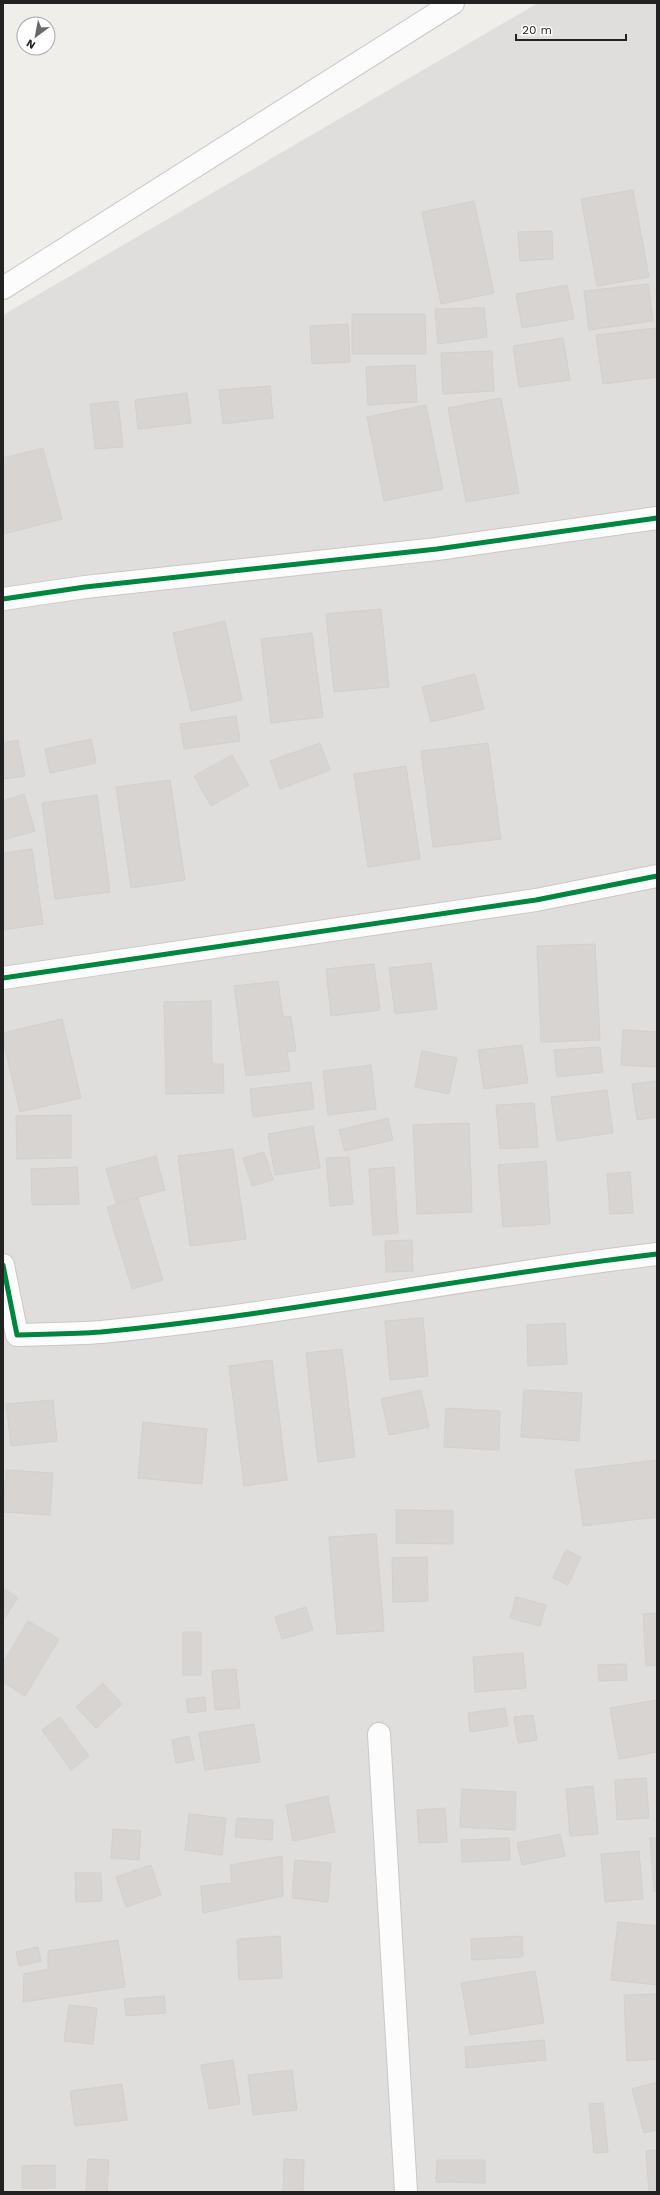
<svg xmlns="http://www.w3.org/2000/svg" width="660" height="2195" viewBox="0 0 660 2195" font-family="'Work Sans',sans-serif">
<rect width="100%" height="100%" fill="#f0eeeb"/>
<path fill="#dfdedc" d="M 538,3 L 657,3 L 657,2192 L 3,2192 L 3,315 Z"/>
<path fill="#d7d4d2" stroke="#d3d0cc" d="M 633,190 L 649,277 L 597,286 L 581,199 Z
M 474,201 L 494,293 L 441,304 L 422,212 Z
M 552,231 L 553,259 L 520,261 L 518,232 Z
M 648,284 L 653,321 L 589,330 L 584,291 Z
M 567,285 L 574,319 L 522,328 L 516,294 Z
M 484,308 L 487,337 L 438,344 L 435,309 Z
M 352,314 L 425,314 L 426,354 L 352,354 Z
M 348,324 L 350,362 L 312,364 L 310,326 Z
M 656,328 L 657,377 L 603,384 L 596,335 Z
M 563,338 L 570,380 L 519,387 L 513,346 Z
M 492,351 L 494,391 L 443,394 L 441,353 Z
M 415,365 L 417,402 L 368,405 L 366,367 Z
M 270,386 L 273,418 L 223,424 L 219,390 Z
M 187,393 L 191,423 L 138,429 L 135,400 Z
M 501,398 L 519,493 L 466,502 L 448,408 Z
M 118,401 L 123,447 L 95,449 L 90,404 Z
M 426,405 L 443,489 L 384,501 L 367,417 Z
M 43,448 L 62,519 L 3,534 L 3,458 Z
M 381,609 L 389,687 L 334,692 L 326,614 Z
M 225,621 L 242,700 L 191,711 L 173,633 Z
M 312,633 L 323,717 L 271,723 L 261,639 Z
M 475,674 L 484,709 L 431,722 L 422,687 Z
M 236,716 L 240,741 L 184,749 L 180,724 Z
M 91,739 L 96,763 L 50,773 L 45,749 Z
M 18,740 L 25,776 L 3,779 L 3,743 Z
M 320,743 L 330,770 L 280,789 L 270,761 Z
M 488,743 L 501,839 L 433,847 L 421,751 Z
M 232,755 L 249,785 L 211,806 L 194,776 Z
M 406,766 L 420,859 L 368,867 L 354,774 Z
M 170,780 L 185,880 L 131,888 L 116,787 Z
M 24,794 L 35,831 L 3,840 L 3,801 Z
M 97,795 L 110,892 L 55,899 L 42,803 Z
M 32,849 L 43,924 L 3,930 L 3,853 Z
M 595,944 L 600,1040 L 541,1042 L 537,946 Z
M 431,963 L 437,1009 L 395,1014 L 389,968 Z
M 374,964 L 380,1010 L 331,1016 L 326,969 Z
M 278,981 L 283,1017 L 291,1016 L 296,1051 L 287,1052 L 290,1071 L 246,1076 L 234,986 Z
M 211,1001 L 212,1064 L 223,1064 L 224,1093 L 166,1094 L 164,1002 Z
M 62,1019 L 81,1098 L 20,1112 L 3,1040 L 3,1033 Z
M 623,1030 L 657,1032 L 657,1067 L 621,1065 Z
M 522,1045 L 528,1083 L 484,1089 L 478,1050 Z
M 600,1047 L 603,1072 L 557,1077 L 554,1050 Z
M 422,1051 L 457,1058 L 449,1094 L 415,1087 Z
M 371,1065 L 376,1109 L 328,1115 L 323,1071 Z
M 657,1081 L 657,1117 L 637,1120 L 632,1084 Z
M 311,1082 L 314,1109 L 253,1117 L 250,1089 Z
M 607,1090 L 613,1133 L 557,1141 L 551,1097 Z
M 534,1103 L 538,1147 L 500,1149 L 496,1105 Z
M 71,1115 L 71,1158 L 17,1159 L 16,1116 Z
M 388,1118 L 393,1140 L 345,1151 L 339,1130 Z
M 469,1123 L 472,1212 L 417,1214 L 413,1125 Z
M 313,1126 L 320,1168 L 275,1175 L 268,1134 Z
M 233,1149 L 246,1239 L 190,1246 L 178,1156 Z
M 264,1152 L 273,1180 L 252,1186 L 243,1158 Z
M 156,1156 L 165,1190 L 116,1203 L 106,1169 Z
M 349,1157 L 353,1204 L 330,1206 L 326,1158 Z
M 546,1161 L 550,1224 L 503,1227 L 498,1165 Z
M 77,1167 L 79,1204 L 32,1205 L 31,1169 Z
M 394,1167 L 398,1233 L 373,1235 L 369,1169 Z
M 630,1172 L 633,1213 L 610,1214 L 607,1174 Z
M 138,1198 L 163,1280 L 132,1289 L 107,1207 Z
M 412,1240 L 413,1271 L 386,1272 L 385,1241 Z
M 423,1318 L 428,1376 L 390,1380 L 385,1321 Z
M 565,1323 L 567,1364 L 528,1366 L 527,1325 Z
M 342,1349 L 355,1457 L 318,1462 L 306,1353 Z
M 272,1360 L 287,1480 L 244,1486 L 229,1366 Z
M 421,1390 L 429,1427 L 389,1435 L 381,1399 Z
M 524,1390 L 582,1393 L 579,1441 L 521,1437 Z
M 53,1400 L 57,1441 L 11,1446 L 6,1404 Z
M 446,1408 L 500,1411 L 499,1450 L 444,1447 Z
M 143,1422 L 207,1429 L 202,1484 L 138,1478 Z
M 657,1460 L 657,1517 L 583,1526 L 575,1470 Z
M 6,1470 L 53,1473 L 50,1515 L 3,1512 Z
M 396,1510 L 453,1511 L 453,1544 L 396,1543 Z
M 376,1534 L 384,1631 L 337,1634 L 329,1537 Z
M 566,1550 L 581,1557 L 568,1585 L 553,1578 Z
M 427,1557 L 428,1601 L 393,1602 L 392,1558 Z
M 3,1588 L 18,1598 L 3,1620 Z
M 516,1597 L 546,1605 L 540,1626 L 510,1618 Z
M 306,1607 L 313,1630 L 282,1639 L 275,1617 Z
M 657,1613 L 657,1665 L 646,1666 L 643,1614 Z
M 28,1621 L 59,1639 L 25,1696 L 3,1682 L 3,1663 Z
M 183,1632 L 201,1632 L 201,1675 L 183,1675 Z
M 523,1653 L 526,1688 L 475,1692 L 473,1657 Z
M 626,1664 L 627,1680 L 599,1681 L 598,1665 Z
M 236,1669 L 240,1708 L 215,1710 L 212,1671 Z
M 103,1683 L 122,1704 L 96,1728 L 76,1707 Z
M 205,1697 L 206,1711 L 188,1713 L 186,1699 Z
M 657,1700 L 657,1752 L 619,1759 L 610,1708 Z
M 505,1708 L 508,1726 L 470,1732 L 468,1713 Z
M 533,1715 L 537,1740 L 518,1743 L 514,1717 Z
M 60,1717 L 89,1756 L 71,1770 L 42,1730 Z
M 254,1724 L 260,1762 L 205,1770 L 199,1733 Z
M 189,1736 L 194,1760 L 176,1763 L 172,1740 Z
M 646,1778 L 649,1818 L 617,1820 L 615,1780 Z
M 593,1786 L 598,1834 L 570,1836 L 566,1789 Z
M 462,1789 L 516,1792 L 515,1830 L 460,1827 Z
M 328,1796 L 335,1832 L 293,1841 L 286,1805 Z
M 445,1808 L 447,1842 L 419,1843 L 417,1810 Z
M 189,1814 L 226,1818 L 222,1855 L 185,1850 Z
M 237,1818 L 273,1820 L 272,1840 L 235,1837 Z
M 113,1829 L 141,1831 L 139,1860 L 111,1858 Z
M 560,1834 L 565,1856 L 522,1865 L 517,1843 Z
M 509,1838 L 510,1860 L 462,1862 L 461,1840 Z
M 650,1838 L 657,1838 L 657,1891 L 654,1891 Z
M 639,1851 L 643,1899 L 605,1902 L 601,1854 Z
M 282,1856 L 283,1896 L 203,1913 L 201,1886 L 232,1883 L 230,1865 Z
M 295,1860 L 331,1863 L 328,1902 L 292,1898 Z
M 151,1865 L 161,1895 L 126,1907 L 116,1877 Z
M 75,1873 L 101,1873 L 102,1901 L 76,1902 Z
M 618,1922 L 657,1926 L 657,1985 L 611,1980 Z
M 280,1936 L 282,1978 L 239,1980 L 237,1939 Z
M 522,1936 L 523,1957 L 472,1960 L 471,1939 Z
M 118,1940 L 125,1987 L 23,2002 L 24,1974 L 48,1969 L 48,1951 Z
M 38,1947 L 41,1961 L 19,1966 L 16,1952 Z
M 535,1971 L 544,2023 L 470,2035 L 461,1983 Z
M 657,1994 L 657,2059 L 627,2061 L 624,1995 Z
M 164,1996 L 166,2013 L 126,2016 L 124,1999 Z
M 69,2005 L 97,2008 L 93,2044 L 64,2041 Z
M 544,2040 L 546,2060 L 466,2068 L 465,2047 Z
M 233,2060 L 240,2104 L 209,2109 L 201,2065 Z
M 292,2070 L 297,2110 L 253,2115 L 248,2075 Z
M 657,2082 L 657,2130 L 644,2133 L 632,2089 Z
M 122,2084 L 127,2120 L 75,2126 L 70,2091 Z
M 603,2103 L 608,2152 L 594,2153 L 589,2104 Z
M 657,2150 L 657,2192 L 649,2192 L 646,2151 Z
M 88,2159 L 109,2160 L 107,2192 L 86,2192 Z
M 284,2159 L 304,2160 L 303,2192 L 283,2192 Z
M 437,2160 L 485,2160 L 485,2183 L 436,2182 Z
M 55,2165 L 55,2188 L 22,2188 L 22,2166 Z"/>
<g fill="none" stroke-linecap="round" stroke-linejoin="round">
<defs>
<path id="minor" d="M 3,288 L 453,3
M 3,599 L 85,587 L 437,549 L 657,518
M 3,978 L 536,900 L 657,876
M 3,1265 L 17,1335 C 45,1334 73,1334 101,1332 C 287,1314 471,1276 657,1254
M 379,1734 L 406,2192"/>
</defs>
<use href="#minor" stroke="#c9c8c7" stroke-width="24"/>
<use href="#minor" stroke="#fdfcfc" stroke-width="22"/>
<defs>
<path id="cycleway" d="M 3,599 L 85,587 L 437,549 L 657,518
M 3,978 L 536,900 L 657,876
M 3,1265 L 17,1335 C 45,1334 73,1334 101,1332 C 287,1314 471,1276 657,1254"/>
</defs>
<use href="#cycleway" stroke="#fff" stroke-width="8"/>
<use href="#cycleway" stroke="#00873e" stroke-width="5"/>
</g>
<rect width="660" height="2195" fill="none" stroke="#222222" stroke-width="8"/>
<g transform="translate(36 36) rotate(212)"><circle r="19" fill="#ffffff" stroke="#a7a7a7"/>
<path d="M0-3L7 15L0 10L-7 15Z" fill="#6a6968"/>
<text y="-6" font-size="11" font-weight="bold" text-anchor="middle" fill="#222222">N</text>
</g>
<path d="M516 34v6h110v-6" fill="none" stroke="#222222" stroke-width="2"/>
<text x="522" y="34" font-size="12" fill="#222222" stroke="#ffffff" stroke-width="3" paint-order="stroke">20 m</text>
</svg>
